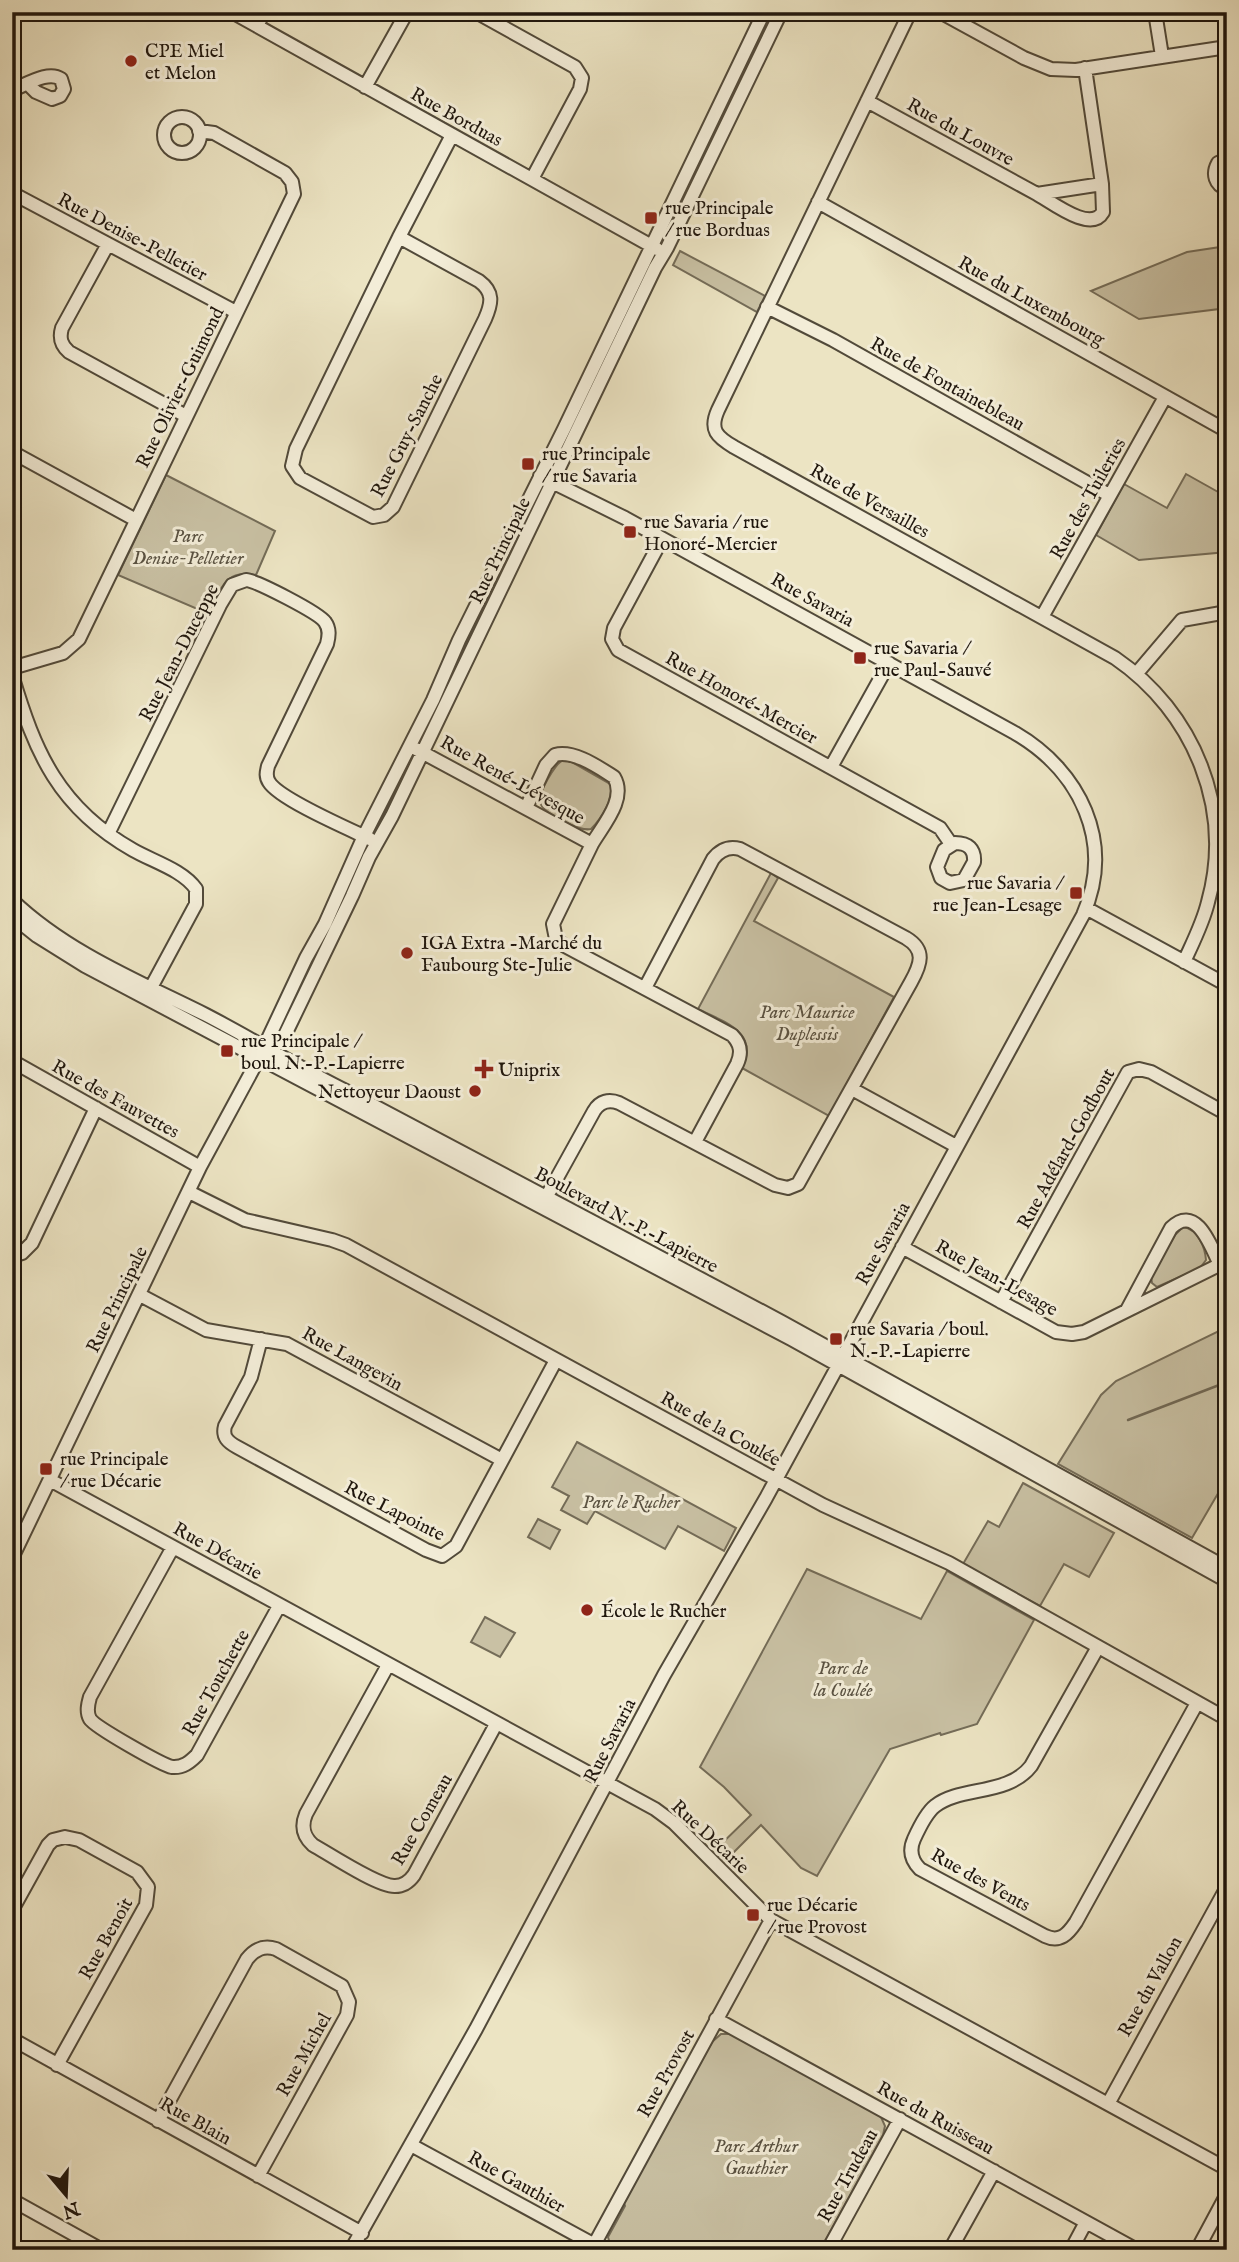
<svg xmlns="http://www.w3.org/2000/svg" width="1239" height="2262" viewBox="0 0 1239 2262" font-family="'IM FELL English',serif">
<rect width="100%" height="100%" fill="#ece4c3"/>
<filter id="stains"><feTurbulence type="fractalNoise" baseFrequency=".00286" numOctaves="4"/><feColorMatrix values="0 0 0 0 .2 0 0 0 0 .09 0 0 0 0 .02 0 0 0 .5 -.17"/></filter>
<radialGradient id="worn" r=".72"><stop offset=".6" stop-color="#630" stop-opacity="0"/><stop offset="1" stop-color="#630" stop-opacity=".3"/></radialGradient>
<path fill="#c9c1a4" stroke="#746c58" stroke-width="2" d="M 1227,246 L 1227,308 L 1139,319 L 1091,291 L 1187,252 Z
M 680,251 L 765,296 L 757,312 L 673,265 Z
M 1186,474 L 1227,497 L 1227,552 L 1139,560 L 1096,535 L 1124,484 L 1167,508 Z
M 166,475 L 275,531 L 256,575 C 224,568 220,591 209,614 L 118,575 Z
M 563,760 L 570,761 L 610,784 C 615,798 601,819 591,829 C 580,832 542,813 540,802 C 538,793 555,764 563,760 Z
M 771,873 L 778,878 L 754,921 L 894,997 L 829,1116 L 742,1068 C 760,1032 724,1022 698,1009 Z
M 1183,1227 C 1198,1229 1205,1247 1206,1260 L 1200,1268 L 1157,1287 L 1152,1283 L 1151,1277 L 1175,1235 Z
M 1227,1327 L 1227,1478 L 1192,1538 L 1058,1464 L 1101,1395 L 1116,1381 Z
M 577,1442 L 736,1528 L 724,1551 L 678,1526 L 665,1549 L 595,1511 L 587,1524 L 561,1510 L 569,1496 L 552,1487 Z
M 1023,1483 L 1114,1533 L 1089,1577 L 1064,1564 L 1040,1606 L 963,1564 L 988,1521 L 999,1527 Z
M 538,1519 L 560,1530 L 550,1549 L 528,1537 Z
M 807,1569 L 921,1619 L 947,1571 L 1034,1620 L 977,1724 L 941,1735 L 940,1733 L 890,1749 L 817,1876 L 801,1868 L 761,1825 L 725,1861 L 715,1850 L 751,1815 L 724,1787 L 700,1767 Z
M 485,1617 L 515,1633 L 500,1657 L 471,1642 Z
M 721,2034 L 732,2034 L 881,2117 L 885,2126 L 883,2135 L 820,2250 L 617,2249 L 610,2244 L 608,2237 L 625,2206 L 624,2203 L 712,2042 Z"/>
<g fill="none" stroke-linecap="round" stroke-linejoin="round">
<path stroke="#706855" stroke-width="2.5" d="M 1128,1420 L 1227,1382"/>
<defs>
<path id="minor" d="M 232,12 L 657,249
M 476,12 L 575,67 L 582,78 L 580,89 L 532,179
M 910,12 L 718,410 C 709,430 717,437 734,447 L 1115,658 C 1194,712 1234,809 1208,902 C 1203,923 1193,942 1184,962
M 940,12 L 1024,58 L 1051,69 L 1076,70 L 1227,47
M 1155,12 L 1162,56
M 257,26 L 264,12
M 365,87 L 407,12
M 12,90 C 26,85 48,70 61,79 L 64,89 L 60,96 L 52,99 L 36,92 L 28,84
M 867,101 L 1037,194 L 1102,184 L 1085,68
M164 135a18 18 0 1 1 36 0a18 18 0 1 1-36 0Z
M 1227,159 L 1218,163 C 1212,174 1215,185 1227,189
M 12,193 L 236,312
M 1037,194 C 1053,203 1091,233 1103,212 L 1102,184
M 818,202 L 1227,431
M 399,237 L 479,281 C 494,292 492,303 485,319 L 393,507 L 384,515 L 373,517 L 300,478 L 292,466 L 296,449 L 399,237 L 452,135
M 108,244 L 62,328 C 59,338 61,345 69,352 L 186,416
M 767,307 L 833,340 L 1109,495
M 12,452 L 136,520
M 662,539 L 614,628 L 612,639 L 618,650 L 940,828 L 951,844
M 1042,617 L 1165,397
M 12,668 L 63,653 L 79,639 L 294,194 L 292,182 L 285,173 L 214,133 L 199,131
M 1137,673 L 1182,620 L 1227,612
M 12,675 C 35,753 59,808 133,850 C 152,861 183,870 196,889 L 196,904 L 147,995
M 416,749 L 592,844 L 553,924 L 556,939 L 565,946 L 732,1035 C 741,1044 742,1053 737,1064 L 695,1142
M 831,767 L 889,663
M 526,808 L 546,765 L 555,755 C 574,750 598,767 614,777 C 627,799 603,825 592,844
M 108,834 L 220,605 L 232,585 L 246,580 C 257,581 319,613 325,622 C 330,629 329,636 327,644 L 268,766 C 267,771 265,776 269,782 C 279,799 349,829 370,839
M 955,843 C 968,843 975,849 974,862 L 964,880 L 950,883 L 941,878 L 937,867 L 944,850 Z
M 12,900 C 66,952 140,982 206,1015 C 254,1040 299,1068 348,1092 L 782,1322 L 1227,1568
M 1086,908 L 1227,985
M 12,916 L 37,936 L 85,966 L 791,1339 L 1227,1581
M 266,1056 L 284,1037 L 352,896 L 369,857 L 392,816 L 655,268 L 667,248 L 781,12
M 12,1061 L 200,1167
M 852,1089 L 956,1146
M 189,1192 L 245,1220 L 332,1240 L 346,1245 L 823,1505 L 949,1563 L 1227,1719
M 542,1205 L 594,1111 C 600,1101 609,1099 619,1103 L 775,1185 L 788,1188 L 798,1184 L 911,982 C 921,964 926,950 906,938 L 740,849 C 729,846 720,850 713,859 L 645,988
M 902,1247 L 1056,1332 L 1072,1334 L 1084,1332 L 1227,1261
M 12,1256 L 22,1253 L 32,1243 L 96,1108
M 140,1295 L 206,1330 L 287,1344 L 502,1460
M 1001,1302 L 1128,1072 L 1139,1069 L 1151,1072 L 1227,1114
M 1127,1310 L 1171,1228 C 1196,1203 1211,1246 1220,1265
M 261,1339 L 251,1377 L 225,1426 C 222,1437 228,1442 237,1447 L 426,1550 L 442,1556 L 456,1546 L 556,1360
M 50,1480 L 655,1809 L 674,1823 L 771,1920 L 1227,2169
M 173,1547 L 90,1697 C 88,1704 86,1712 90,1719 C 95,1727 162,1765 172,1767 C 183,1768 190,1762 197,1755 L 279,1606
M 12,1558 L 200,1167 L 259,1058 L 306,958 L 325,924 L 364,836 L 433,700 L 459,640 L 564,429 L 764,12
M 1098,1647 L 1031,1766 C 1008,1796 960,1786 935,1806 C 926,1813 919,1828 914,1839 C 909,1850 911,1860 920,1869 L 1045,1936 C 1060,1943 1068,1934 1076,1922 L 1197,1703
M 388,1665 L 306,1814 C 301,1826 303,1836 313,1845 C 329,1854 379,1887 395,1886 C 403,1886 409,1882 414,1875 L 496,1724
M 12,1910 L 48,1845 L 53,1840 L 65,1837 L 79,1840 L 137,1872 L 148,1887 L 146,1905 L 57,2065
M 716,2019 L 1137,2250
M 12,2039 L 362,2233
M 1108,2104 L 1227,1887
M 158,2121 L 247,1959 C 255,1949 264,1945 276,1949 L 342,1986 L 349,2002 L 347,2015 L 258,2176
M 411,2145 L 604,2250
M 12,2200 L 102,2250
M 594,2245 L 771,1920
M 351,2250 L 476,2029 L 664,1675 L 766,1498 L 1083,915 C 1115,842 1080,771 1015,733 L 625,518 L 540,476
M 828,2250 L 900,2119
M 950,2250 L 994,2171
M 1071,2250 L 1086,2222
M 1197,2250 L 1227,2194"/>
</defs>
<use href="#minor" stroke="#524a3a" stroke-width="16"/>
<use href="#minor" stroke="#f3edd8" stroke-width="12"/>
</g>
<g fill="#8f2418" stroke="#f3edd8" stroke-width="2.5">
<circle cx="131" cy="61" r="7"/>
<rect x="644" y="211" width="14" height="14" rx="3.5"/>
<rect x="521" y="457" width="14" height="14" rx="3.5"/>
<rect x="623" y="525" width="14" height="14" rx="3.5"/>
<rect x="853" y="651" width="14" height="14" rx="3.5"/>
<rect x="1069" y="886" width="14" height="14" rx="3.5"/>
<circle cx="407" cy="953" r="7"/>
<rect x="220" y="1044" width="14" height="14" rx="3.5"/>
<path d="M480.5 1058.5h7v7h7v7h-7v7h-7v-7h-7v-7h7z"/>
<circle cx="475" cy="1091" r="7"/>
<rect x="829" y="1332" width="14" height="14" rx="3.5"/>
<rect x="39" y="1462" width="14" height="14" rx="3.5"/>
<circle cx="587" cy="1610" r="7"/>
<rect x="746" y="1908" width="14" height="14" rx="3.5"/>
</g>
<g text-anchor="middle" stroke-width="6" stroke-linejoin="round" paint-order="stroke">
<g font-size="19" fill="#1f160d" stroke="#f3edd8" text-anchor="start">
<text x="145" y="57">CPE Miel<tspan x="145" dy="22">et Melon</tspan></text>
<text x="665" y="214">rue Principale<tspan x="665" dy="22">/ rue Borduas</tspan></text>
<text x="542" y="460">rue Principale<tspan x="542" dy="22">/ rue Savaria</tspan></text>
<text x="644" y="528">rue Savaria / rue<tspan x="644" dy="22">Honoré-Mercier</tspan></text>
<text x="874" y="654">rue Savaria /<tspan x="874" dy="22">rue Paul-Sauvé</tspan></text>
<text x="1062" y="889" text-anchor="end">rue Savaria /<tspan x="1062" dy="22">rue Jean-Lesage</tspan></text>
<text x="421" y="949">IGA Extra -Marché du<tspan x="421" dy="22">Faubourg Ste-Julie</tspan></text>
<text x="241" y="1047">rue Principale /<tspan x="241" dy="22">boul. N.-P.-Lapierre</tspan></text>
<text x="498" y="1076">Uniprix</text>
<text x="461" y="1098" text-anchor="end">Nettoyeur Daoust</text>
<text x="850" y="1335">rue Savaria / boul.<tspan x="850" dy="22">N.-P.-Lapierre</tspan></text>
<text x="60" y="1465">rue Principale<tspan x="60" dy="22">/ rue Décarie</tspan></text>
<text x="601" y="1617">École le Rucher</text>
<text x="767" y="1911">rue Décarie<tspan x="767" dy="22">/ rue Provost</tspan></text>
</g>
<g font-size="19" fill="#1f160d" stroke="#f3edd8">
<text transform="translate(457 116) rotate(29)" y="7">Rue Borduas</text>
<text transform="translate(961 131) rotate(29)" y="7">Rue du Louvre</text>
<text transform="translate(133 236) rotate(28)" y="7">Rue Denise-Pelletier</text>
<text transform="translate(1032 300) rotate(29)" y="7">Rue du Luxembourg</text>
<text transform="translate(948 383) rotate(29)" y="7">Rue de Fontainebleau</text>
<text transform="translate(179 387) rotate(-64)" y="7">Rue Olivier-Guimond</text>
<text transform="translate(406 435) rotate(-63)" y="7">Rue Guy-Sanche</text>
<text transform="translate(1087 498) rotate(-61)" y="7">Rue des Tuileries</text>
<text transform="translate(870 500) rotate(29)" y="7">Rue de Versailles</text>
<text transform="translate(499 550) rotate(-64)" y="7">Rue Principale</text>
<text transform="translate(813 599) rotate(29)" y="7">Rue Savaria</text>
<text transform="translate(178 652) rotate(-63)" y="7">Rue Jean-Duceppe</text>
<text transform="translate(742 697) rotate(29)" y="7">Rue Honoré-Mercier</text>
<text transform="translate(513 779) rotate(29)" y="7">Rue René-Lévesque</text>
<text transform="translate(116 1098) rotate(29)" y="7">Rue des Fauvettes</text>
<text transform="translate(1065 1148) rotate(-61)" y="7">Rue Adélard-Godbout</text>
<text transform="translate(627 1219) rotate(28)" y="7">Boulevard N.-P.-Lapierre</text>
<text transform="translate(882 1243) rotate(-61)" y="7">Rue Savaria</text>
<text transform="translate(997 1277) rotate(29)" y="7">Rue Jean-Lesage</text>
<text transform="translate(116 1299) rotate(-64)" y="7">Rue Principale</text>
<text transform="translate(353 1358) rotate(29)" y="7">Rue Langevin</text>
<text transform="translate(721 1428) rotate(29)" y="7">Rue de la Coulée</text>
<text transform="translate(395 1510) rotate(27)" y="7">Rue Lapointe</text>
<text transform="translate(218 1550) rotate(29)" y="7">Rue Décarie</text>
<text transform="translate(215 1682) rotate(-61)" y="7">Rue Touchette</text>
<text transform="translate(609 1740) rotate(-63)" y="7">Rue Savaria</text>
<text transform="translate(421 1819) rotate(-60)" y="7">Rue Comeau</text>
<text transform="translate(711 1836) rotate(43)" y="7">Rue Décarie</text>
<text transform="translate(981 1879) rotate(29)" y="7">Rue des Vents</text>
<text transform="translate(105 1938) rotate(-61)" y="7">Rue Benoit</text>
<text transform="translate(1149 1986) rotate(-61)" y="7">Rue du Vallon</text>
<text transform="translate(303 2054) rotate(-61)" y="7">Rue Michel</text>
<text transform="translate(665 2073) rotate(-61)" y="7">Rue Provost</text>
<text transform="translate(936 2117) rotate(29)" y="7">Rue du Ruisseau</text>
<text transform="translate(196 2120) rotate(29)" y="7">Rue Blain</text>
<text transform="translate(847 2175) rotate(-61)" y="7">Rue Trudeau</text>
<text transform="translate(517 2181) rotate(29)" y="7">Rue Gauthier</text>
</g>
<g font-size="19" font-style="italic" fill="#5a5242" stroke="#f3edd8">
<text x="188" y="542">Parc<tspan x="188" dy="22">Denise-Pelletier</tspan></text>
<text x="807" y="1018">Parc Maurice<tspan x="807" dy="22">Duplessis</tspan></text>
<text x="631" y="1508">Parc le Rucher</text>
<text x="843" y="1674">Parc de<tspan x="843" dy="22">la Coulée</tspan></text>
<text x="756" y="2152">Parc Arthur<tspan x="756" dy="22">Gauthier</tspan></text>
</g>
</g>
<rect width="1239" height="2262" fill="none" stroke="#ece4c3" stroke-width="42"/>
<rect x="14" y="14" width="1211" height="2234" fill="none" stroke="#1f160d" stroke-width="3.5"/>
<rect x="21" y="21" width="1197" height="2220" fill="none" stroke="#1f160d" stroke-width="2"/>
<g transform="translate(66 2195) rotate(161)" stroke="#f3edd8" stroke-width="5" paint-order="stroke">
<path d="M0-5L12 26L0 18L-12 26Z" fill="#1f160d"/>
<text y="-10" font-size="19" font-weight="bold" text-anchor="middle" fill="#1f160d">N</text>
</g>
<rect width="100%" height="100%" filter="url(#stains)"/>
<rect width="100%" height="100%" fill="url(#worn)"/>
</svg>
